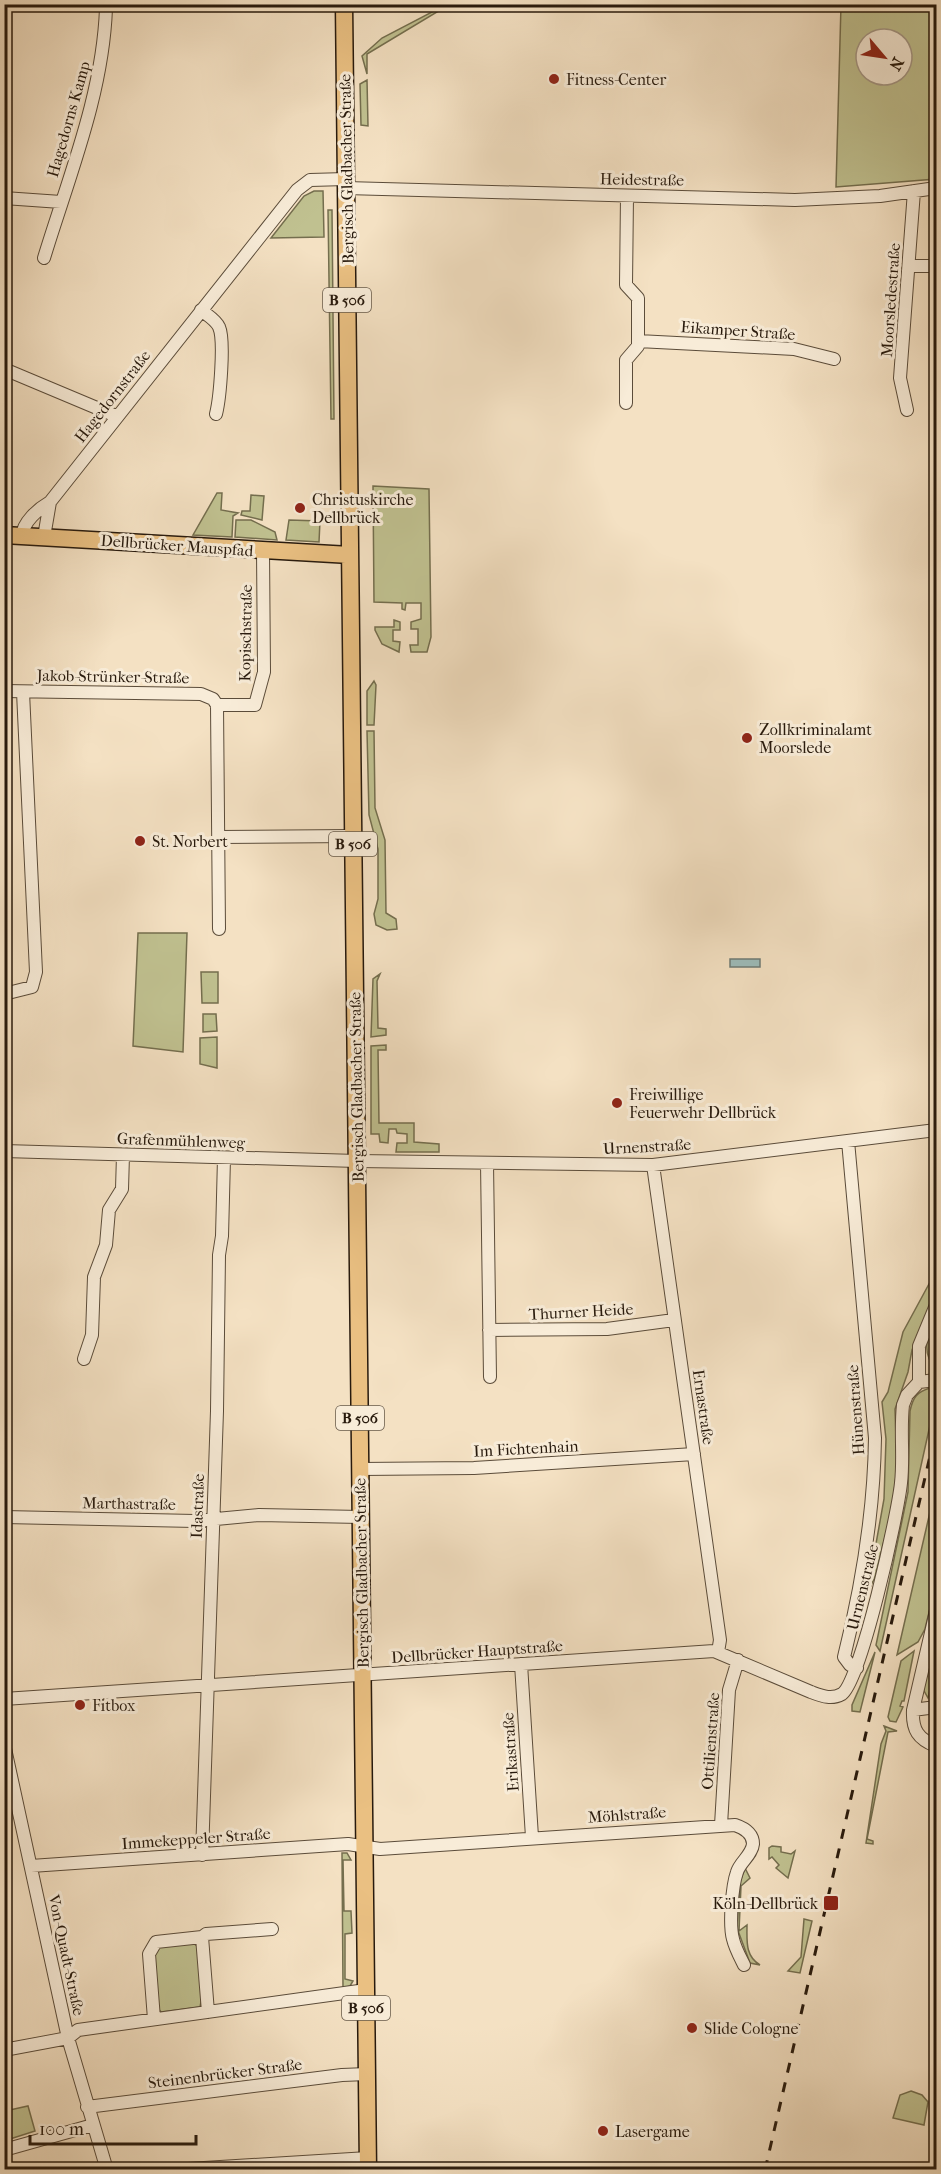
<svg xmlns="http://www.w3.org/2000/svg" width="941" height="2174" viewBox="0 0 941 2174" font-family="'IM FELL French Canon',serif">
<rect width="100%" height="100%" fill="#f4e1c3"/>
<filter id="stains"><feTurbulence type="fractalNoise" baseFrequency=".00333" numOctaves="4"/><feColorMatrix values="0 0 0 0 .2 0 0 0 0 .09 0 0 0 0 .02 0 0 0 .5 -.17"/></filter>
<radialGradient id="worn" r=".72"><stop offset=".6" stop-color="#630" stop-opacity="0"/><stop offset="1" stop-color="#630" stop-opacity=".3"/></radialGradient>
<path fill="#c0c190" stroke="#746e4e" stroke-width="1.5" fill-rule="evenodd" d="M 441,4 L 447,6 L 367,54 L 367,74 L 362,56 L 382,38 L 436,10 Z
M 841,5 L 936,5 L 936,179 L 836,187 ZM 866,39 L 902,39 L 902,75 L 866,75 Z
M 367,80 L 368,126 L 361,125 L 360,84 Z
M 314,191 L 323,191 L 324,237 L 271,238 L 304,196 Z
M 328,210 L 332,210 L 334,419 L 331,419 Z
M 373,486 L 429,489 L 431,637 L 427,652 L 411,652 L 410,645 L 418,645 L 418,629 L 411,629 L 411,622 L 421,619 L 421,603 L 406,603 L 405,610 L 402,609 L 402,603 L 374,602 Z
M 217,493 L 222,493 L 221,510 L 238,513 L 233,516 L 232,537 L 193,535 Z
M 251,495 L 264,496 L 262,520 L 241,515 L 242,511 L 250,511 Z
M 236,520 L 251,520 L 275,532 L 277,540 L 235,537 Z
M 289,520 L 320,521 L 319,542 L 286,540 Z
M 394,620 L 400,622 L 400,630 L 393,630 L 393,641 L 400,642 L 399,652 L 382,644 L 375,630 L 375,627 L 394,627 Z
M 374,681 L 376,685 L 374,725 L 367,725 L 367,691 Z
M 367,731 L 374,731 L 375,808 L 385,840 L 386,913 L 396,919 L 397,929 L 387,930 L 376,925 L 374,914 L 378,899 L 378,849 L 369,815 Z
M 138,933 L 187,933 L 183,1052 L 133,1046 Z
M 201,972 L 218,972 L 218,1003 L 202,1003 Z
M 380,974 L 377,981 L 378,1028 L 386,1029 L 386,1035 L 371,1037 L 373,979 Z
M 203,1014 L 216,1014 L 217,1031 L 203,1032 Z
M 217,1037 L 217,1068 L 200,1064 L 200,1038 Z
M 386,1045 L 386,1050 L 378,1050 L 379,1123 L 414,1123 L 414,1142 L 439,1144 L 439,1152 L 396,1152 L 397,1143 L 407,1143 L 407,1134 L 397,1133 L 396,1129 L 389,1129 L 388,1143 L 380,1142 L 379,1134 L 371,1134 L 371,1046 Z
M 936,1271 L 936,1294 L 912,1350 L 908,1372 L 895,1409 L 897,1468 L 892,1509 L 875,1577 L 867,1594 L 884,1499 L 886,1439 L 882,1402 L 888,1392 L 903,1332 Z
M 936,1315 L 936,1369 C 920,1352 928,1334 936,1315 Z
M 930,1388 L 936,1389 L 936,1398 L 880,1651 L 876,1645 L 908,1492 L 910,1411 C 913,1397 917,1392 930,1388 Z
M 936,1486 L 936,1583 L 925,1629 L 918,1642 L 897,1655 Z
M 936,1633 L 936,1666 L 928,1698 L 923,1689 Z
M 914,1651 L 904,1701 L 902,1701 L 900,1706 L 903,1707 L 896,1722 L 890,1721 L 888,1717 L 901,1661 Z
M 875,1652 L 860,1712 L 852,1711 L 852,1705 Z
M 884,1726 L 897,1731 L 888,1732 L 867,1839 L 873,1841 L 873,1844 L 866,1843 L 881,1744 L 886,1731 Z
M 772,1846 L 781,1847 L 781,1852 L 791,1854 L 795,1851 L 788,1878 L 776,1868 L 779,1865 L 772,1857 L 769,1859 L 769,1848 Z
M 342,1853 L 347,1853 L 351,1860 L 343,1860 L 344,1911 L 351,1911 L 352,1933 L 345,1934 L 345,1979 L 353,1981 L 350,1986 L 343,1988 Z
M 745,1868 L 750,1878 L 741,1886 L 739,1931 L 747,1925 C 747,1941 745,1956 760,1965 L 750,1963 L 737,1928 L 740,1882 Z
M 804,1919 L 812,1921 L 800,1973 L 788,1971 L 801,1957 Z
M 192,1942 L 198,1947 L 202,1997 L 200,2007 L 161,2012 L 156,2006 L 154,1948 Z
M 911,2091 L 922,2095 L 928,2102 L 924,2125 L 893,2118 L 900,2095 Z
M 28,2106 L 35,2131 L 7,2140 L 5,2111 Z"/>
<path fill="#9dbcba" stroke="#6e7b75" stroke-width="1.5" d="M 730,959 L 760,959 L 760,967 L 730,967 Z"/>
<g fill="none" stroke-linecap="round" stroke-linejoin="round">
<defs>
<path id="minor" d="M 346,188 L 795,200 L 880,196 L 936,188
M 4,198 L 61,202
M 44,258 C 69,176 103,94 106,8
M 910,266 L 936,266
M 201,310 C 207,315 216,320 219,327 C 225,340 220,398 216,414
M 638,341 L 794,349 L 834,359
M 4,369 L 116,416
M 626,403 L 626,360 L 638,346 L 638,298 L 626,285 L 627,196
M 907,410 L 900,378 L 914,191
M 22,536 C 23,522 38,509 50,502 L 297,190 L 310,180 L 346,179
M 44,537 L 50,502
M 4,691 L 201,694 L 213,699 L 217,705
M 217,705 L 219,929
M 217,705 L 255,705 L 264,672 L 263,551
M 219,837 L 353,836
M 4,994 L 32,987 L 36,972 L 23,692
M 848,1141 L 875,1438 C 874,1512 862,1585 844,1657 L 850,1665 L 857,1668
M 4,1151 L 357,1161 L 653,1165 L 936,1130
M 487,1163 L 490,1377
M 653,1165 L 720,1640 L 718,1652
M 489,1330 L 607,1329 L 674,1320
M 84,1359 L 92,1335 L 94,1277 L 106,1245 L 109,1210 L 122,1189 L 123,1155
M 919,1382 L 936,1380
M 360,1469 L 474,1468 L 694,1454
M 4,1517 L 195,1521 L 259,1515 L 361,1517
M 936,1611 L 913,1710 C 912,1730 918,1739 936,1746
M 521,1664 L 532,1837
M 4,1699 L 714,1651 L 811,1692 C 822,1696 831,1700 842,1694 C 861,1681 898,1513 901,1483 C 904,1457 900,1431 903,1405 L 907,1395 L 919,1382 L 919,1346 L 936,1305
M 913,1710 L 936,1707
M 4,1744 L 68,2038 L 107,2170
M 721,1825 L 729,1690 L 738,1660
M 202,1855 L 217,1411 L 219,1255 L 222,1236 L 224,1158
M 31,1866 L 348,1844 L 380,1849 L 735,1825 C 744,1828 753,1833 753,1844 C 752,1855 740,1862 737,1872 C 732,1886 729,1925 733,1939 C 735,1948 740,1957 744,1965
M 202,1937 L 208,2012
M 154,2019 L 149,1954 L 156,1942 L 202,1937 L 206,1934 L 272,1929
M 68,2038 L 78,2030 L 366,1990
M 4,2050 L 68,2038
M 87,2107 L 342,2075 L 367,2074
M 4,2150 L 93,2125
M 172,2170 L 368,2158"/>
<path id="major" d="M 344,4 L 368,2170
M 4,535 L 350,555"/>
</defs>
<use href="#minor" stroke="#5b4c3a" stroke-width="14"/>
<use href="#major" stroke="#281a0d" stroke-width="19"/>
<use href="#minor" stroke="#f8ecd8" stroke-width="12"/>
<use href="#major" stroke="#eac082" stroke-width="16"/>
<path stroke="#281a0d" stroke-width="3" stroke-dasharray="10 10" stroke-linecap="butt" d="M 765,2170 L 936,1430"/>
</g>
<g fill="#8f2418" stroke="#f8ecd8" stroke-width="2">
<circle cx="554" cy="79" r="6"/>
<circle cx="300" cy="508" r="6"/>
<circle cx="747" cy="738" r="6"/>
<circle cx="140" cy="841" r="6"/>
<circle cx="617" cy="1103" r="6"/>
<circle cx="80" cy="1705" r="6"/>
<rect x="823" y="1895" width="16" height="16" rx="3"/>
<circle cx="692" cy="2028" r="6"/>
<circle cx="603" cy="2131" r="6"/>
</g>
<g text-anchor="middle" stroke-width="6" stroke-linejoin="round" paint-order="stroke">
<g fill="#f8ecd8" stroke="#66594a" stroke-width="1.5">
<rect x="323" y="288" width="48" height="24" rx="4.5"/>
<rect x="329" y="832" width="48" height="24" rx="4.5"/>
<rect x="336" y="1406" width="48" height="24" rx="4.5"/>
<rect x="342" y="1996" width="48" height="24" rx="4.5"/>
</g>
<g font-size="15" font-weight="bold" fill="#281a0d">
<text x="347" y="305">B 506</text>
<text x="353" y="849">B 506</text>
<text x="360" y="1423">B 506</text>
<text x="366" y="2013">B 506</text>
</g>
<g font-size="16" fill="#281a0d" stroke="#f8ecd8" text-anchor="start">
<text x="566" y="85">Fitness-Center</text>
<text x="312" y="505">Christuskirche<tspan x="312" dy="18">Dellbrück</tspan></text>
<text x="759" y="735">Zollkriminalamt<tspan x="759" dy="18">Moorslede</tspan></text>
<text x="152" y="847">St. Norbert</text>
<text x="629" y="1100">Freiwillige<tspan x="629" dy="18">Feuerwehr Dellbrück</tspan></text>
<text x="92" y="1711">Fitbox</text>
<text x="818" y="1909" text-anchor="end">Köln-Dellbrück</text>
<text x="704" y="2034">Slide Cologne</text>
<text x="615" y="2137">Lasergame</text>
</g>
<g font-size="16" fill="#281a0d" stroke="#f8ecd8">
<text transform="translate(68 119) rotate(-74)" y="6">Hagedorns Kamp</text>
<text transform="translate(346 169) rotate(-91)" y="6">Bergisch Gladbacher Straße</text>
<text transform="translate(642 179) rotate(1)" y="6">Heidestraße</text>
<text transform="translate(890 300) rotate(-86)" y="6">Moorsledestraße</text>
<text transform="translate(738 330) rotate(4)" y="6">Eikamper Straße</text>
<text transform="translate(112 396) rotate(-52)" y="6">Hagedornstraße</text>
<text transform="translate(177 545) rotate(4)" y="6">Dellbrücker Mauspfad</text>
<text transform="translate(245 633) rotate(-89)" y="6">Kopischstraße</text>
<text transform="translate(113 676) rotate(1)" y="6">Jakob-Strünker-Straße</text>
<text transform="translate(356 1087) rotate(-91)" y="6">Bergisch Gladbacher Straße</text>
<text transform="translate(181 1140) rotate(2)" y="6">Grafenmühlenweg</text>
<text transform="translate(647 1146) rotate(-3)" y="6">Urnenstraße</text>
<text transform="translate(581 1311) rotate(-3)" y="6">Thurner Heide</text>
<text transform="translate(704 1407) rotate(82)" y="6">Ernastraße</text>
<text transform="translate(855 1410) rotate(-94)" y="6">Hünenstraße</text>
<text transform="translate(526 1448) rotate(-3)" y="6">Im Fichtenhain</text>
<text transform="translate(129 1503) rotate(1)" y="6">Marthastraße</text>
<text transform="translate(197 1506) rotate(-88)" y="6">Idastraße</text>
<text transform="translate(361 1573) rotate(-91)" y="6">Bergisch Gladbacher Straße</text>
<text transform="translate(862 1587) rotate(-76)" y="6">Urnenstraße</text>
<text transform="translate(477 1651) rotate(-4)" y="6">Dellbrücker Hauptstraße</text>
<text transform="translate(710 1741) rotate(-86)" y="6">Ottilienstraße</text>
<text transform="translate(510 1752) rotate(-94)" y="6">Erikastraße</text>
<text transform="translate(627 1814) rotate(-4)" y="6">Möhlstraße</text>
<text transform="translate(196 1838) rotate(-4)" y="6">Immekeppeler Straße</text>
<text transform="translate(67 1955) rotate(78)" y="6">Von-Quadt-Straße</text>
<text transform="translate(225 2073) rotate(-7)" y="6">Steinenbrücker Straße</text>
</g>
</g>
<rect width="941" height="2174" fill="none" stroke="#f4e1c3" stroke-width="24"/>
<rect x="6" y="6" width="929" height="2162" fill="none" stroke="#281a0d" stroke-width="3"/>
<rect x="12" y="12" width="917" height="2150" fill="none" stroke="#281a0d" stroke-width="1.5"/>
<g transform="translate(884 57) rotate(119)"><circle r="28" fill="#f8ecd8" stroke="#a59887" stroke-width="1.5"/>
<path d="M0-4.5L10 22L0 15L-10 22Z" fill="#8f2418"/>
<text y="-9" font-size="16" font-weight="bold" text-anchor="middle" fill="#281a0d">N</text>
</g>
<path d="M30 2135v9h166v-9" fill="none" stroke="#281a0d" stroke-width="3"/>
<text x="39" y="2135" font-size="18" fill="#281a0d" stroke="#f8ecd8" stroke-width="4.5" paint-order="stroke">100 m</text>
<rect width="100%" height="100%" filter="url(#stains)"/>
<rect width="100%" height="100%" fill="url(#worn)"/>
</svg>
